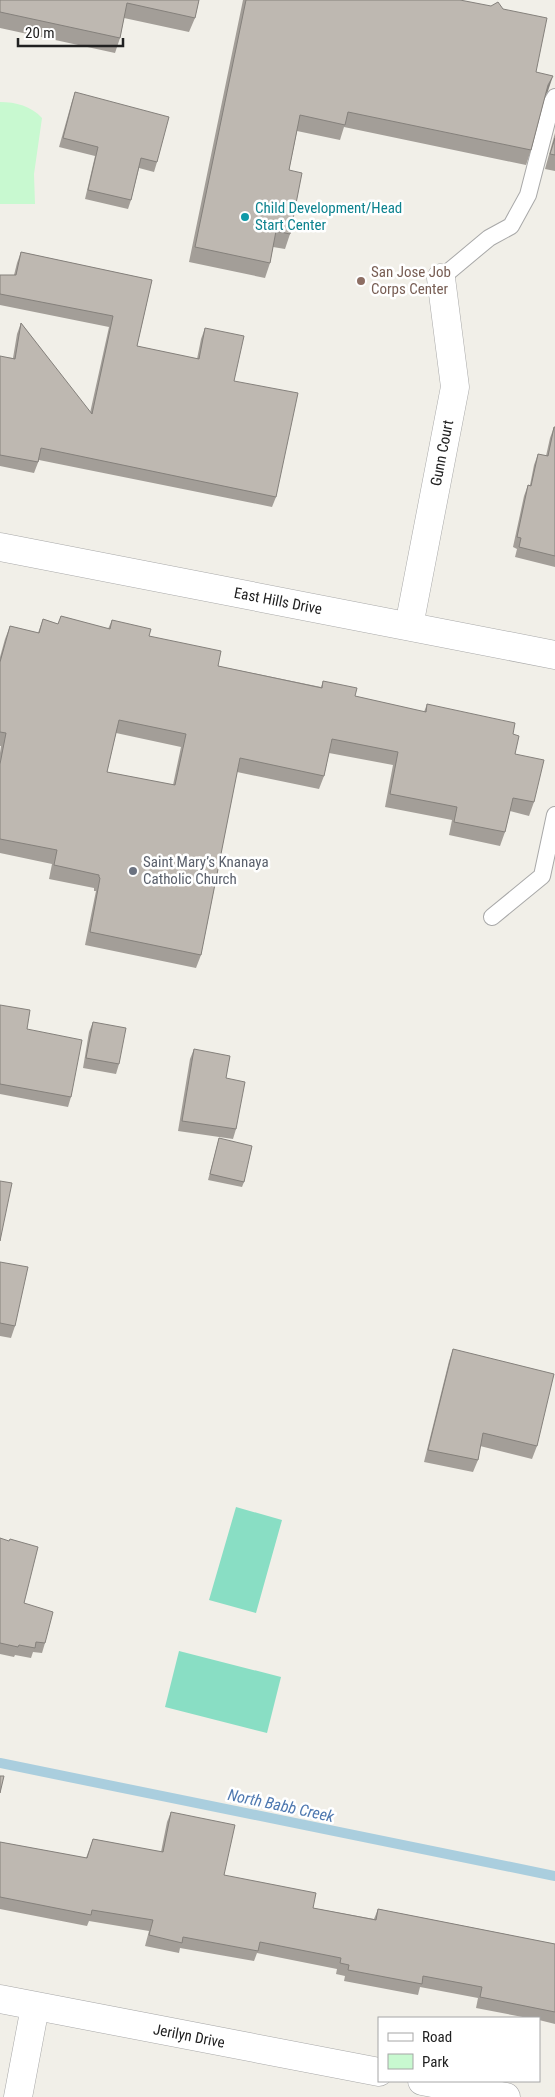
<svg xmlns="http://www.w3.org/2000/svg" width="555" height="2097" viewBox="0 0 555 2097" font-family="'Roboto Condensed',sans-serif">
<rect width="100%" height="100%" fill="#f1efe8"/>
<path fill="#c8f9d0" d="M 0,102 C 16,102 31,106 42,118 L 34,174 L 35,204 L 0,204 Z"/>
<path fill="#89dec4" d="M 236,1507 L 282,1520 L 256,1613 L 209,1600 Z
M 179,1651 L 281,1677 L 267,1733 L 165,1707 Z"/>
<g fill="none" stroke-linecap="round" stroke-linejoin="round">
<path stroke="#aacede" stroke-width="10" d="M 0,1763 L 555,1876"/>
<defs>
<path id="service" d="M 441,278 L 489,238 L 511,226 L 528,195 L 552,102 L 555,97
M 492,917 L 542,876 L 555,815"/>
<path id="minor" d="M 409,626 L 455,387 L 441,278
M 0,1999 L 379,2072
M 422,2081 L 506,2097
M 18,2097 L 35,2007"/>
<path id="tertiary" d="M 0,547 L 555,655"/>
</defs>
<use href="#service" stroke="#a8a8a8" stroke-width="18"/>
<use href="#minor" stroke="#a8a8a8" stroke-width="29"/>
<use href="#tertiary" stroke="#a8a8a8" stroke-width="29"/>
<use href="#service" stroke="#fff" stroke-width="16"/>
<use href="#minor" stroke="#fff" stroke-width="28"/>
<use href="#tertiary" stroke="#fff" stroke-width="28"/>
</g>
<path fill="#a39e98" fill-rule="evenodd" d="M 0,0 L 199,0 L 195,18 L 189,32 L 124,18 L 120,38 L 115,53 L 0,28 Z
M 243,0 L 460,0 L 536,72 L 548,91 L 545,95 L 531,150 L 526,165 L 344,127 L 340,140 L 297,131 L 289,170 L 290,234 L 285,249 L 273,247 L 270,263 L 265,278 L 189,262 Z
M 75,92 L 157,162 L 154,172 L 139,168 L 131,200 L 128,209 L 85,199 L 95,156 L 59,147 L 72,101 Z
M 555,133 L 555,171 L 545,169 Z
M 21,252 L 152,280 L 137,346 L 197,359 L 201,339 L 205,328 L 234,381 L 276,497 L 272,507 L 39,460 L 34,473 L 0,466 L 0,357 L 13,358 L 17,334 L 21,323 L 90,413 L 109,327 L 0,305 L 0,275 L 14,275 L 17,263 Z
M 554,427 L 555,427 L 555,567 L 515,557 L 517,549 L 513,547 L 524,496 L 528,485 L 530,485 L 534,465 L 538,454 L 546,456 L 550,438 Z
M 61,616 L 108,629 L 112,620 L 149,636 L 218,666 L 321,687 L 323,681 L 355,696 L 424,712 L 427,704 L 513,734 L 515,754 L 534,802 L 529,816 L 510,811 L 505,832 L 500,846 L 449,835 L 452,820 L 385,807 L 393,765 L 329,753 L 324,776 L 319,789 L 237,772 L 201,955 L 196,968 L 85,945 L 96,891 L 94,891 L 94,888 L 49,879 L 52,864 L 0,853 L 0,753 L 1,746 L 0,746 L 0,657 L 5,639 L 10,626 L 38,633 L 43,619 L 58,624 ZM 116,733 L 181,747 L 173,785 L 107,772 Z
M 0,1005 L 27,1029 L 71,1097 L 68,1107 L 0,1094 Z
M 93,1022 L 119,1064 L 116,1074 L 83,1068 L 89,1032 Z
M 194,1049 L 226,1078 L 236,1129 L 233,1139 L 178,1131 L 190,1059 Z
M 219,1138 L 244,1182 L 242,1187 L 208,1180 Z
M 0,1262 L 15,1326 L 11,1338 L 0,1336 Z
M 453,1349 L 537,1446 L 532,1459 L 480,1446 L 478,1460 L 473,1472 L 424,1462 L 449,1361 Z
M 0,1538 L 24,1603 L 45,1643 L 42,1653 L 33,1652 L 31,1658 L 15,1655 L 14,1657 L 0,1654 Z
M 171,1812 L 224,1875 L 313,1908 L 374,1919 L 378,1909 L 555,1944 L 555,2024 L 539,2020 L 539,2018 L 528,2018 L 476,2008 L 478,1998 L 420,1987 L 418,1995 L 344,1981 L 345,1976 L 336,1974 L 337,1969 L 257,1953 L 254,1961 L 180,1948 L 179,1953 L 145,1946 L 149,1931 L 89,1921 L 87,1926 L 0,1909 L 0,1842 L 86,1858 L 93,1839 L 161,1852 L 167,1822 Z"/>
<path fill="#85817c" d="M 553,76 L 548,91 L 542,100 L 548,85 Z"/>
<path fill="#beb8b1" stroke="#85817c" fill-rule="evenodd" d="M 0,0 L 199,0 L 195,18 L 127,3 L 120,38 L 0,12 Z
M 246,0 L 460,0 L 491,6 L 498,2 L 503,9 L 547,18 L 536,72 L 553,76 L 548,85 L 531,150 L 348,112 L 345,125 L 300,115 L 289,170 L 302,173 L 290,234 L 276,231 L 270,263 L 195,247 Z
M 75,92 L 169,117 L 157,162 L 141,158 L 131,200 L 88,190 L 98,147 L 63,138 Z
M 555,138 L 555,155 L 550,154 Z
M 21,252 L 152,280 L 137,346 L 199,359 L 205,328 L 244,336 L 234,381 L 298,393 L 276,497 L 41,448 L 38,462 L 0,455 L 0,356 L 15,359 L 21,323 L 92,414 L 113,316 L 0,294 L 0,275 L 16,275 Z
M 554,427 L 555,427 L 555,556 L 519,547 L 521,538 L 517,537 L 528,485 L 531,486 L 538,454 L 548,456 Z
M 61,616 L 110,629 L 112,620 L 151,629 L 149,636 L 221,651 L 218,666 L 322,688 L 323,681 L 357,688 L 355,696 L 426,712 L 427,704 L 515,723 L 513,734 L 519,736 L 515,754 L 544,760 L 534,802 L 513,798 L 505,832 L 454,822 L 457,807 L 390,794 L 398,752 L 332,739 L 324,776 L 240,758 L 201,955 L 90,932 L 100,878 L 99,877 L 99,875 L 54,865 L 57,850 L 0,839 L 0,764 L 6,733 L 0,732 L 0,662 L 10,626 L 39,633 L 43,619 L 58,624 ZM 119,720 L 186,734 L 175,785 L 107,772 Z
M 0,1005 L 30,1010 L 27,1029 L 82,1040 L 71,1097 L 0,1084 Z
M 93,1022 L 126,1028 L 119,1064 L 86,1058 Z
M 194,1049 L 230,1056 L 226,1078 L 245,1082 L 236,1129 L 182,1121 Z
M 219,1138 L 252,1146 L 244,1182 L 210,1174 Z
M 0,1181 L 12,1183 L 0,1241 Z
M 0,1262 L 28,1267 L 15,1326 L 0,1323 Z
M 453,1349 L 554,1374 L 537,1446 L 483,1433 L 478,1460 L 428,1450 Z
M 0,1538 L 9,1541 L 10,1539 L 38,1547 L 24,1603 L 53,1612 L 45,1643 L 36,1642 L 35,1648 L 19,1645 L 18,1647 L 0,1643 Z
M 0,1776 L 4,1776 L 0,1793 Z
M 171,1812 L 235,1825 L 224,1875 L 316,1893 L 313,1908 L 376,1920 L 378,1909 L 555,1944 L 555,2012 L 480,1997 L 482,1987 L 423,1976 L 422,1984 L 348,1970 L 349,1965 L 340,1963 L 341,1958 L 260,1942 L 258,1951 L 183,1937 L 182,1943 L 149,1935 L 153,1920 L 92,1910 L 91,1915 L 0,1897 L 0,1842 L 87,1858 L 93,1839 L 163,1852 Z"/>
<circle fill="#0f9aa8" stroke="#fff" stroke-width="2" cx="245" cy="217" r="5"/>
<circle fill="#8d6e63" stroke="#fff" stroke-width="2" cx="361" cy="281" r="5"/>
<circle fill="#6b7280" stroke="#fff" stroke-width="2" cx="133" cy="871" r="5"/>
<g text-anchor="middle" stroke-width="5" stroke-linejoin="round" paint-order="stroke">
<g font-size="15" fill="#0d838f" stroke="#fff" text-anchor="start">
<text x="255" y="213">Child Development/Head<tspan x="255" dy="17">Start Center</tspan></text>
</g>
<g font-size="15" fill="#785e54" stroke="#fff" text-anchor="start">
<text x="371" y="277">San Jose Job<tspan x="371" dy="17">Corps Center</tspan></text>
</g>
<g font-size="15" fill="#212121" stroke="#fff">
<text transform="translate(442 453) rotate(-79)" y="5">Gunn Court</text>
<text transform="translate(278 601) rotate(11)" y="5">East Hills Drive</text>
<text transform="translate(189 2036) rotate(11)" y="5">Jerilyn Drive</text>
</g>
<g font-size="15" fill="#5b616d" stroke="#fff" text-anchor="start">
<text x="143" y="867">Saint Mary’s Knanaya<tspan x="143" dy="17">Catholic Church</tspan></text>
</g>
<g font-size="16" font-style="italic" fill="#4e78b0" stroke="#fff">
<text transform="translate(281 1805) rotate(12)" y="6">North Babb Creek</text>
</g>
</g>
<rect x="378" y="2017" width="162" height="65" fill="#ffffff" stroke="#a6a6a6"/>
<rect x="388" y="2033" width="25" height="8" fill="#ffffff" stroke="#a6a6a6"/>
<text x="422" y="2042" font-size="15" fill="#212121">Road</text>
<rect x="388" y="2054" width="25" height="15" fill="#c8f9d0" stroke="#a6a6a6"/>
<text x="422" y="2067" font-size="15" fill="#212121">Park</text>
<path d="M18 38v8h105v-8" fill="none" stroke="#212121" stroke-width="2.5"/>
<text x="25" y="38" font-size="15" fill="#212121" stroke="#ffffff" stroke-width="4" paint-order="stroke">20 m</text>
</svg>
